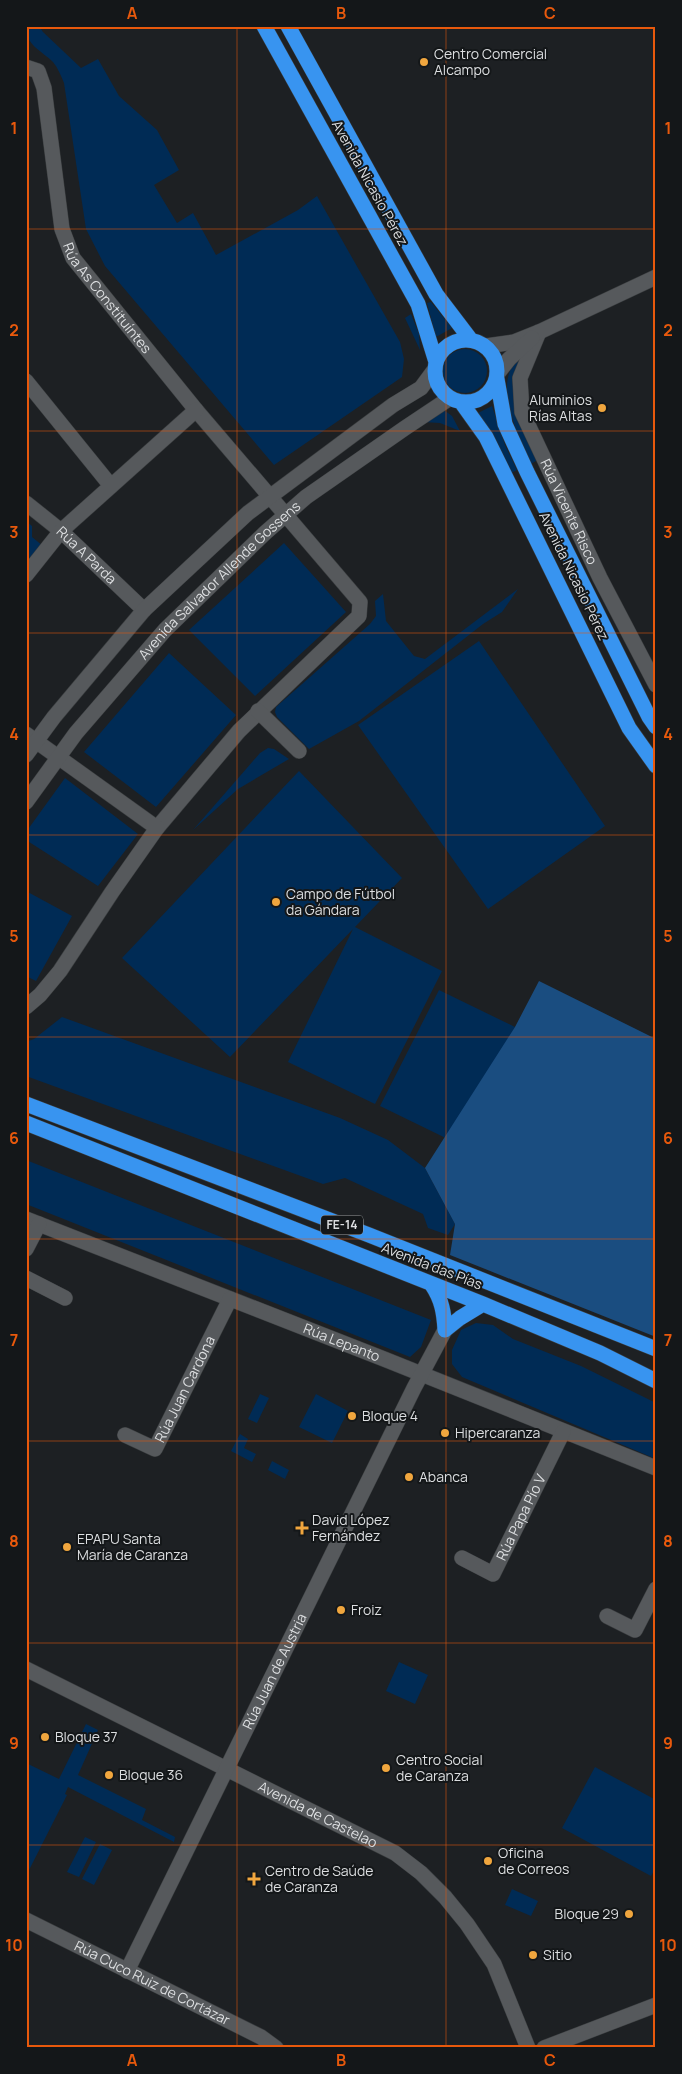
<svg xmlns="http://www.w3.org/2000/svg" width="682" height="2074" viewBox="0 0 682 2074" font-family="Manrope,sans-serif">
<rect width="100%" height="100%" fill="#1d2023"/>
<path fill="#002b55" d="M 26,26 L 39,26 L 43,32 L 81,68 L 98,59 L 119,96 L 157,130 L 179,170 L 154,185 L 177,223 L 193,213 L 216,255 L 298,210 L 317,196 L 400,342 L 404,359 L 402,377 L 274,465 L 105,266 L 86,229 L 64,83 C 61,76 58,68 53,62 C 41,50 26,46 26,26 Z
M 431,302 L 452,328 L 436,337 L 427,303 Z
M 411,314 L 419,334 L 420,350 L 405,318 Z
M443 371a22 22 0 1 1 44 0a22 22 0 1 1-44 0Z
M 525,352 L 518,373 L 539,459 L 531,464 C 519,438 495,390 514,363 C 517,359 521,355 525,352 Z
M 492,406 L 505,445 L 517,470 L 511,473 L 476,414 Z
M 444,410 L 452,416 L 460,431 L 440,423 L 423,422 Z
M 26,521 L 32,526 L 32,537 L 43,546 L 26,566 Z
M 284,543 L 346,612 L 255,696 L 189,630 Z
M 518,589 L 502,612 L 483,624 L 359,721 L 309,749 L 277,717 L 275,712 L 276,707 L 370,624 L 376,616 L 375,601 L 383,594 L 386,621 L 414,656 L 425,659 Z
M 479,641 L 605,826 L 488,909 L 358,725 Z
M 169,653 L 236,715 L 156,807 L 84,752 Z
M 268,748 L 274,749 L 289,759 L 238,789 L 193,830 L 260,753 Z
M 299,771 L 402,878 L 355,927 L 442,971 L 375,1104 L 288,1062 L 353,929 L 230,1057 L 122,958 Z
M 65,778 L 138,834 L 98,886 L 26,840 L 26,832 Z
M 26,891 L 72,916 L 36,981 L 26,976 Z
M 439,990 L 515,1027 L 458,1144 L 380,1106 Z
M 62,1017 L 340,1118 L 388,1140 L 425,1168 L 455,1224 L 448,1235 L 428,1228 L 423,1214 L 345,1178 L 323,1184 L 26,1076 L 26,1042 L 34,1039 Z
M 26,1160 L 431,1320 L 421,1347 L 410,1357 L 26,1204 Z
M 476,1323 L 493,1325 L 513,1339 L 581,1366 L 656,1403 L 656,1459 L 462,1377 L 452,1364 L 452,1350 L 461,1330 Z
M 260,1394 L 269,1398 L 257,1423 L 248,1419 Z
M 316,1394 L 348,1411 L 332,1443 L 299,1427 Z
M 240,1434 L 248,1439 L 244,1448 L 256,1454 L 252,1462 L 231,1451 Z
M 272,1461 L 289,1470 L 285,1479 L 268,1470 Z
M 399,1662 L 428,1675 L 415,1704 L 386,1691 Z
M 86,1724 L 98,1730 L 78,1775 L 146,1809 L 142,1820 L 175,1837 L 174,1842 L 68,1787 L 65,1794 L 67,1795 L 26,1876 L 26,1763 L 59,1779 Z
M 595,1767 L 656,1800 L 656,1867 L 651,1876 L 562,1828 Z
M 85,1837 L 96,1842 L 79,1877 L 67,1872 Z
M 100,1844 L 112,1850 L 94,1885 L 82,1879 Z
M 512,1889 L 538,1901 L 531,1916 L 505,1905 Z"/>
<path fill="#1a4d80" d="M 539,981 L 656,1039 L 656,1337 L 450,1255 L 455,1224 L 425,1168 L 515,1027 Z"/>
<g fill="none" stroke-linecap="round" stroke-linejoin="round">
<defs>
<g id="street">
<path id="s1" d="M 26,67 L 38,71 L 44,88 L 62,229 L 73,258 L 196,410 L 360,602 L 359,616 L 239,731 L 157,828 L 112,892 L 60,971 L 40,995 L 26,1007"/>
<path id="s2" d="M 539,332 L 520,378 L 522,412 L 600,578 L 656,685"/>
<path d="M 486,346 L 514,342 L 539,332 L 656,277"/>
<path d="M 498,373 L 509,359 L 532,338"/>
<path d="M 26,381 L 111,486"/>
<path id="s3" d="M 26,503 L 61,531 L 144,610"/>
<path d="M 26,575 L 61,531 L 196,410"/>
<path d="M 258,711 L 299,751"/>
<path d="M 26,734 L 157,828"/>
<path d="M 26,755 L 54,717 L 144,610 L 248,513 L 393,405 L 421,388 L 435,369"/>
<path id="s4" d="M 26,802 L 76,733 L 165,630 L 265,533 L 306,497 L 405,428 L 450,398"/>
<path id="s5" d="M 26,1219 L 384,1359 L 656,1468"/>
<path d="M 26,1249 L 39,1224"/>
<path d="M 26,1278 L 65,1298"/>
<path id="s6" d="M 125,1435 L 155,1449 L 230,1299"/>
<path id="s7" d="M 462,1558 L 493,1574 L 563,1432"/>
<path d="M 607,1616 L 635,1630 L 656,1589"/>
<path id="s8" d="M 26,1669 L 395,1853 L 421,1873 L 445,1897 L 467,1924 L 494,1964 L 528,2048"/>
<path id="s9" d="M 26,1920 L 261,2037 L 276,2048"/>
<path id="s10" d="M 127,1971 L 414,1388 L 445,1330"/>
<path d="M 544,2048 L 656,2005"/>
</g>
<path id="highway" d="M 264,26 L 418,304 L 436,362
M 288,26 L 436,294 L 471,340
M435 371a31 31 0 1 1 62 0a31 31 0 1 1-62 0Z
M 497,379 L 505,424 L 527,472 L 649,717 L 656,727
M 461,402 L 486,437 L 629,728 L 656,766
M 26,1104 L 369,1235 L 656,1349
M 26,1123 L 483,1304 L 600,1353 L 656,1381
M 432,1285 C 442,1300 444,1313 445,1330
M 445,1330 L 460,1318 L 483,1304"/>
</defs>
<use href="#street" stroke="#3a3d3f" stroke-width="16"/>
<use href="#highway" stroke="#3a3d3f" stroke-width="16"/>
<use href="#street" stroke="#56595c" stroke-width="15"/>
<use href="#highway" stroke="#3894f0" stroke-width="15"/>
</g>
<path fill="none" stroke="#e8590c" stroke-width="1" stroke-opacity="0.55" d="M 237,26 L 237,2048M 446,26 L 446,2048M 26,229 L 656,229M 26,431 L 656,431M 26,633 L 656,633M 26,835 L 656,835M 26,1037 L 656,1037M 26,1239 L 656,1239M 26,1441 L 656,1441M 26,1643 L 656,1643M 26,1845 L 656,1845"/>
<g fill="#f0a63e" stroke="#141719" stroke-width="2">
<circle cx="424" cy="62" r="5"/>
<circle cx="602" cy="408" r="5"/>
<circle cx="276" cy="902" r="5"/>
<circle cx="352" cy="1416" r="5"/>
<circle cx="445" cy="1433" r="5"/>
<circle cx="409" cy="1477" r="5"/>
<path d="M299.5 1520.5h5v5h5v5h-5v5h-5v-5h-5v-5h5z"/>
<circle cx="67" cy="1547" r="5"/>
<circle cx="341" cy="1610" r="5"/>
<circle cx="45" cy="1737" r="5"/>
<circle cx="386" cy="1768" r="5"/>
<circle cx="109" cy="1775" r="5"/>
<circle cx="488" cy="1861" r="5"/>
<path d="M251.5 1871.5h5v5h5v5h-5v5h-5v-5h-5v-5h5z"/>
<circle cx="629" cy="1914" r="5"/>
<circle cx="533" cy="1955" r="5"/>
</g>
<g text-anchor="middle" stroke-width="4" stroke-linejoin="round" paint-order="stroke">
<rect fill="#141719" stroke="#a0a2a4" stroke-width="1" x="321" y="1215.5" width="42" height="19" rx="4"/>
<g font-size="12" font-weight="bold" fill="#dcdee0">
<text x="342" y="1229">FE-14</text>
</g>
<g font-size="14" fill="#dcdee0" stroke="#141719" text-anchor="start">
<text x="434" y="59">Centro Comercial<tspan x="434" dy="16">Alcampo</tspan></text>
<text x="592" y="405" text-anchor="end">Aluminios<tspan x="592" dy="16">Rías Altas</tspan></text>
<text x="286" y="899">Campo de Fútbol<tspan x="286" dy="16">da Gándara</tspan></text>
<text x="362" y="1421">Bloque 4</text>
<text x="455" y="1438">Hipercaranza</text>
<text x="419" y="1482">Abanca</text>
<text x="312" y="1525">David López<tspan x="312" dy="16">Fernández</tspan></text>
<text x="77" y="1544">EPAPU Santa<tspan x="77" dy="16">María de Caranza</tspan></text>
<text x="351" y="1615">Froiz</text>
<text x="55" y="1742">Bloque 37</text>
<text x="396" y="1765">Centro Social<tspan x="396" dy="16">de Caranza</tspan></text>
<text x="119" y="1780">Bloque 36</text>
<text x="498" y="1858">Oficina<tspan x="498" dy="16">de Correos</tspan></text>
<text x="265" y="1876">Centro de Saúde<tspan x="265" dy="16">de Caranza</tspan></text>
<text x="619" y="1919" text-anchor="end">Bloque 29</text>
<text x="543" y="1960">Sitio</text>
</g>
<g font-size="14" fill="#dcdee0" stroke="#141719">
<text transform="translate(370 183) rotate(61)" y="5">Avenida Nicasio Pérez</text>
<text dy="5" stroke="none"><textPath href="#s1" startOffset="256">Rúa As Constituíntes</textPath></text>
<text dy="5" stroke="none"><textPath href="#s2" startOffset="194">Rúa Vicente Risco</textPath></text>
<text dy="5" stroke="none"><textPath href="#s3" startOffset="80">Rúa A Parda</textPath></text>
<text transform="translate(574 576) rotate(64)" y="5">Avenida Nicasio Pérez</text>
<text dy="5" stroke="none"><textPath href="#s4" startOffset="295">Avenida Salvador Allende Gossens</textPath></text>
<text transform="translate(432 1266) rotate(21)" y="5">Avenida das Pías</text>
<text dy="5" stroke="none"><textPath href="#s5" startOffset="339">Rúa Lepanto</textPath></text>
<text dy="5" stroke="none"><textPath href="#s6" startOffset="100">Rúa Juan Cardona</textPath></text>
<text dy="5" stroke="none"><textPath href="#s7" startOffset="98">Rúa Papa Pío V</textPath></text>
<text dy="5" stroke="none"><textPath href="#s10" startOffset="334">Rúa Juan de Austria</textPath></text>
<text dy="5" stroke="none"><textPath href="#s8" startOffset="326">Avenida de Castelao</textPath></text>
<text dy="5" stroke="none"><textPath href="#s9" startOffset="141">Rúa Cuco Ruiz de Cortázar</textPath></text>
</g>
</g>
<rect width="682" height="2074" fill="none" stroke="#141719" stroke-width="55"/>
<rect x="28" y="28" width="626" height="2018" fill="none" stroke="#e8590c" stroke-width="2"/>
<g font-size="16" text-anchor="middle" font-weight="bold" fill="#e8590c">
<text x="132" y="19">A</text>
<text x="341" y="19">B</text>
<text x="550" y="19">C</text>
<text x="14" y="134">1</text>
<text x="668" y="134">1</text>
<text x="14" y="336">2</text>
<text x="668" y="336">2</text>
<text x="14" y="538">3</text>
<text x="668" y="538">3</text>
<text x="14" y="740">4</text>
<text x="668" y="740">4</text>
<text x="14" y="942">5</text>
<text x="668" y="942">5</text>
<text x="14" y="1144">6</text>
<text x="668" y="1144">6</text>
<text x="14" y="1346">7</text>
<text x="668" y="1346">7</text>
<text x="14" y="1547">8</text>
<text x="668" y="1547">8</text>
<text x="14" y="1749">9</text>
<text x="668" y="1749">9</text>
<text x="14" y="1951">10</text>
<text x="668" y="1951">10</text>
<text x="132" y="2066">A</text>
<text x="341" y="2066">B</text>
<text x="550" y="2066">C</text>
</g>
</svg>
